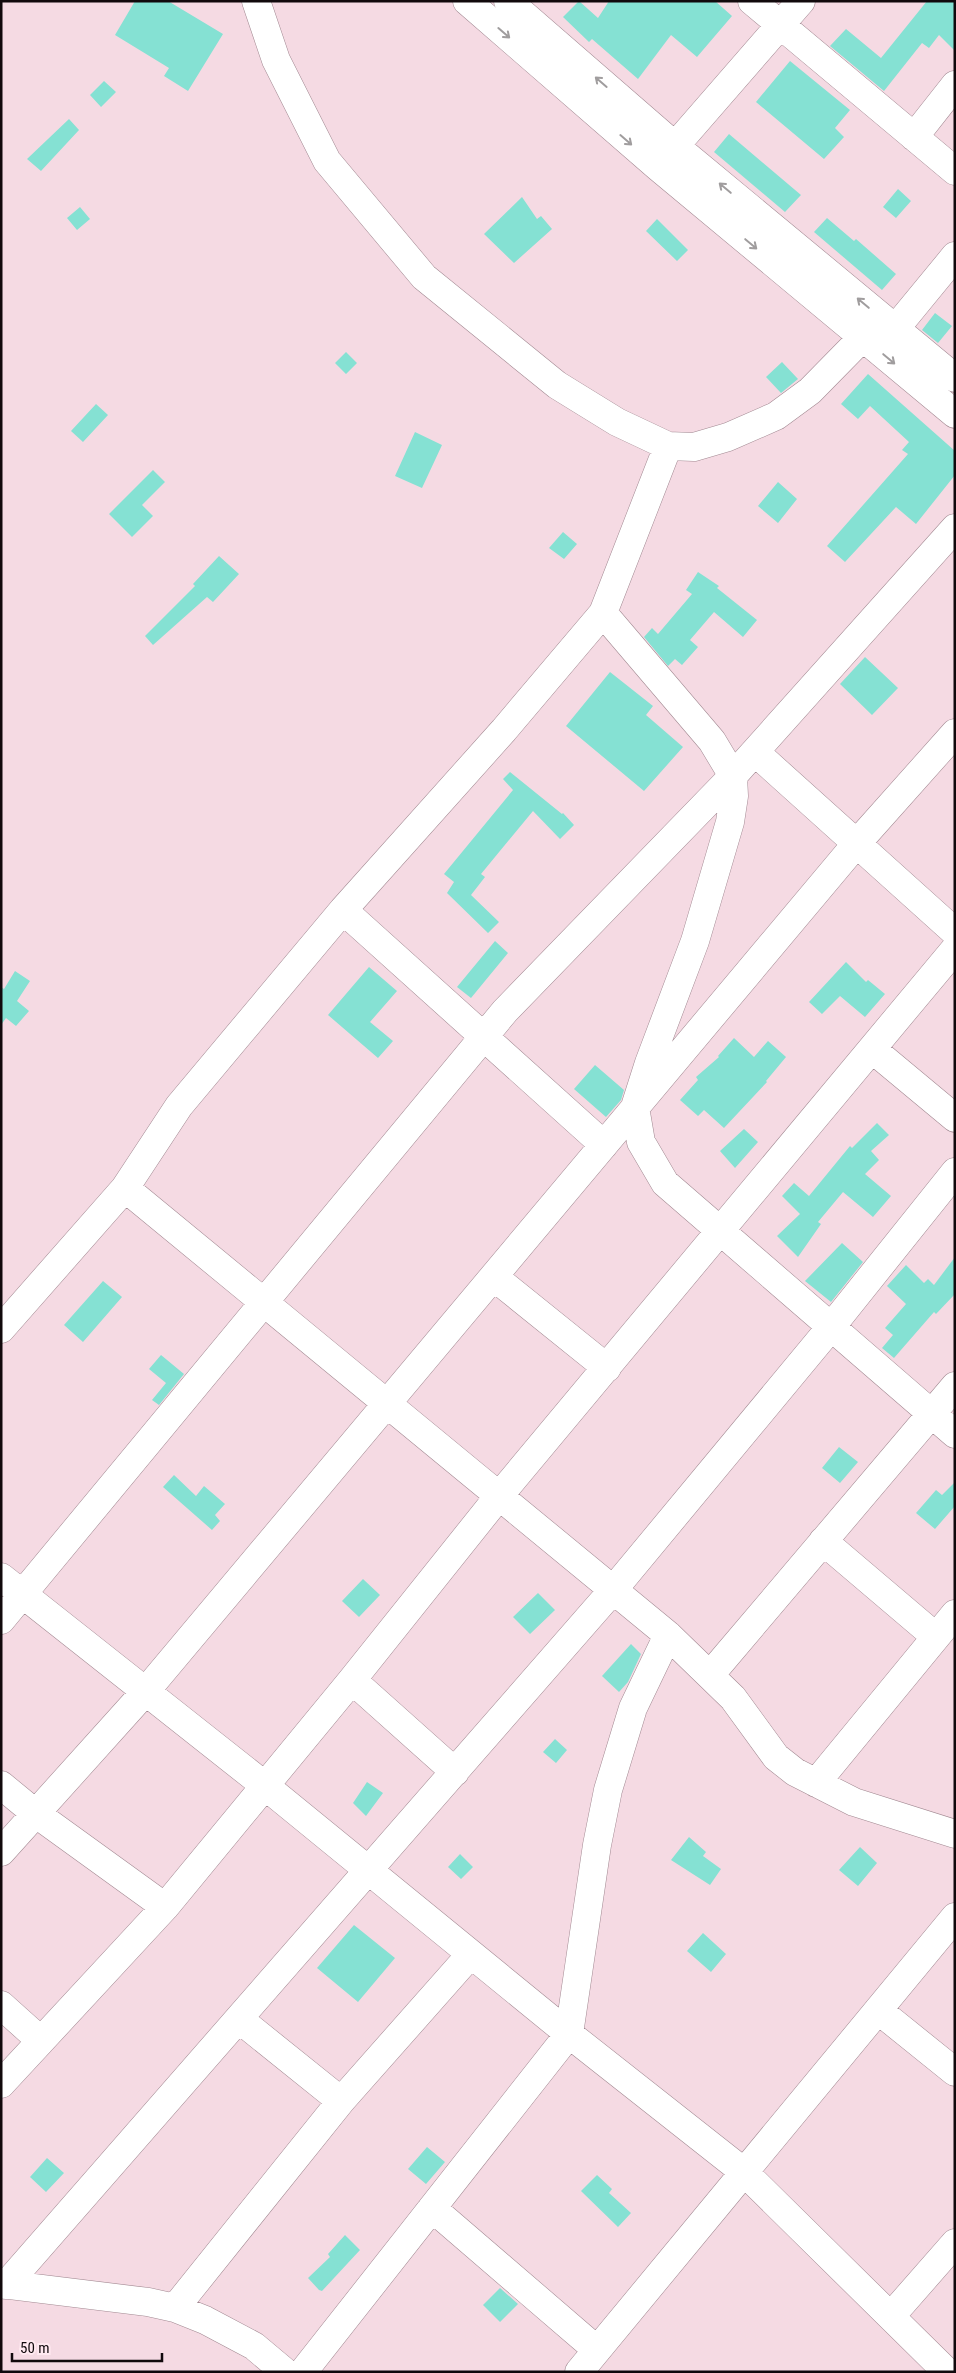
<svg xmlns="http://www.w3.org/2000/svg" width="956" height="2373" viewBox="0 0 956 2373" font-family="'Roboto Condensed',sans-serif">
<rect width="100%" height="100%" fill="#f5dae3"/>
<path fill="#85e1d3" d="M 135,1 L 168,1 L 223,34 L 188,91 L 164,76 L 169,68 L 115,35 Z
M 579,1 L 598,18 L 609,1 L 715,1 L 732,16 L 697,57 L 671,35 L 638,79 L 592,39 L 589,42 L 563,17 Z
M 927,1 L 955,1 L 955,51 L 939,35 L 929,48 L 922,43 L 884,91 L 830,46 L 846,29 L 881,58 Z
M 790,61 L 850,110 L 835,128 L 844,137 L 824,159 L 756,102 Z
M 104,81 L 116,92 L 101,107 L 90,95 Z
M 69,119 L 79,130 L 41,171 L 27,159 Z
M 729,134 L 801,195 L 785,212 L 714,152 Z
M 898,189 L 911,201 L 896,218 L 883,207 Z
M 522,197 L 537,219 L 541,216 L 552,229 L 514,263 L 484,234 Z
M 80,207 L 90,219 L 77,230 L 67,218 Z
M 827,218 L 854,241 L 856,239 L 896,274 L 882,290 L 814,232 Z
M 657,219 L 688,250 L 677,261 L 646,231 Z
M 935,313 L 952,326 L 938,343 L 922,330 Z
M 346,352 L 357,363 L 346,374 L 335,363 Z
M 782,362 L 798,379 L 781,393 L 766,377 Z
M 868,374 L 955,451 L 955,475 L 916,524 L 896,507 L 845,562 L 827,546 L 908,454 L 902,450 L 909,442 L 870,406 L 858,419 L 841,404 Z
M 96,404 L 108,415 L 83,442 L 71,431 Z
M 415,432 L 442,445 L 422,488 L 395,476 Z
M 153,470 L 165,482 L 142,505 L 153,516 L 132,537 L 109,514 Z
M 778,482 L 797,499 L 778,523 L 758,506 Z
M 563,532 L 577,544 L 564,559 L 549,548 Z
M 219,556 L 239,574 L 213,602 L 207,597 L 153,645 L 145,636 L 195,586 L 193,584 Z
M 698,572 L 719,586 L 717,588 L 757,620 L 743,637 L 714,612 L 690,640 L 698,647 L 682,665 L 675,659 L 668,666 L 644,637 L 652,628 L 658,634 L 692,594 L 686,590 Z
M 865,657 L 898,688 L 872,715 L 840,684 Z
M 610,672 L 653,706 L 646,715 L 683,747 L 644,791 L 566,726 Z
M 510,772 L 562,814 L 563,813 L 574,825 L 560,839 L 533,811 L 481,874 L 485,877 L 471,895 L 499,922 L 488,933 L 447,893 L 454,882 L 444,874 L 513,790 L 503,779 Z
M 495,941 L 508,953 L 471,998 L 457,987 Z
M 846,962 L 866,982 L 868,980 L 885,994 L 865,1017 L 840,996 L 822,1014 L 809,1002 Z
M 369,967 L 397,991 L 370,1022 L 393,1041 L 378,1058 L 328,1015 Z
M 15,971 L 30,981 L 17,1001 L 29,1011 L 16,1026 L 6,1018 L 1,1025 L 1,987 L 4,989 Z
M 734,1038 L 754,1057 L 768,1041 L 786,1057 L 766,1081 L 767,1082 L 724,1128 L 704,1110 L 698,1116 L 680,1100 L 698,1080 L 696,1077 L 719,1057 L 718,1056 Z
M 595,1065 L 624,1090 L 621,1100 L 606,1117 L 574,1089 Z
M 877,1123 L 889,1135 L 871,1151 L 879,1160 L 865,1174 L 891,1196 L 873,1217 L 843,1192 L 818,1222 L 821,1224 L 798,1257 L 777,1236 L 800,1214 L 782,1196 L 794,1183 L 809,1196 L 850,1146 L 852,1148 Z
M 744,1129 L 758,1142 L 735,1168 L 720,1151 Z
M 842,1243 L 863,1262 L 831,1302 L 805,1281 Z
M 955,1257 L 955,1294 L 936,1314 L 934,1312 L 894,1358 L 882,1348 L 893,1335 L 885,1328 L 906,1304 L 887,1286 L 906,1265 L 924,1283 L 928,1279 L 934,1285 Z
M 103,1281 L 122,1297 L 83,1342 L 64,1325 Z
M 161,1355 L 184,1374 L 159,1405 L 152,1400 L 166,1383 L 149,1369 Z
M 839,1447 L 858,1462 L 840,1483 L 822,1468 Z
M 174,1475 L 196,1496 L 204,1486 L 225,1504 L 215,1515 L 220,1521 L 212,1530 L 163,1487 Z
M 955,1482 L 955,1506 L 935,1529 L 916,1513 L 936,1490 L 942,1495 Z
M 363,1579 L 380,1595 L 359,1617 L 342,1601 Z
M 538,1593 L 555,1610 L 530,1634 L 513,1617 Z
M 631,1644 L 641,1654 L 628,1682 L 619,1692 L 602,1676 Z
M 555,1739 L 567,1750 L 556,1763 L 543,1752 Z
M 367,1782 L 383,1793 L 366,1816 L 353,1803 Z
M 689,1837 L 706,1852 L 703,1856 L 721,1869 L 710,1885 L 671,1860 Z
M 860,1847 L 877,1863 L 858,1886 L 839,1870 Z
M 460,1854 L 473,1867 L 461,1879 L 448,1867 Z
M 354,1925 L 395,1958 L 358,2002 L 317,1968 Z
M 703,1933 L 726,1954 L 711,1972 L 687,1951 Z
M 427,2147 L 445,2162 L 426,2184 L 408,2169 Z
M 47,2158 L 64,2173 L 46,2192 L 30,2177 Z
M 597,2175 L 612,2189 L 609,2193 L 631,2213 L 618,2227 L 581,2191 Z
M 345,2235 L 360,2250 L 322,2291 L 319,2290 L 308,2278 L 330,2257 L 328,2254 Z
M 500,2288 L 518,2304 L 500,2322 L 483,2305 Z"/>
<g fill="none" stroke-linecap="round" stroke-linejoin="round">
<defs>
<path id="minor" d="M 256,1 L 276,60 L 327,161 L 424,277 L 557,385 L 617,422 L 668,446 L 694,447 L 728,437 L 776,416 L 810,391 L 863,337
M 467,1 L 658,167 L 955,414
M 508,1 L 675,146 L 955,378
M 752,1 L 955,171
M 914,137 L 955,85
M 675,146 L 801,1
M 895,329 L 955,256
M 603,613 L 712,741 L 733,776 L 734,796 L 730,822 L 695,941 L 649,1063 L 635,1107 L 641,1142 L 665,1183 L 955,1434
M 755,752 L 955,932
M 343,910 L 604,1145
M 872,1049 L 955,1118
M 125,1188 L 668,1635 L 733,1698 L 776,1757 L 795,1772 L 854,1802 L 955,1834
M 494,1277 L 607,1368
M 1,1329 L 125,1188 L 179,1106 L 343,910 L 504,730 L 603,613 L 668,446
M 823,1541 L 936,1637
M 1,1577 L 264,1785 L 569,2034 L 744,2172 L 947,2372
M 1,1620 L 505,1011 L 733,776 L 955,528
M 710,1675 L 955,1386
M 352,1680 L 455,1772
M 816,1783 L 955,1614
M 1,1785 L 35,1813 L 165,1907
M 1,1852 L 145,1692 L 857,843 L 955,733
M 1,2005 L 40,2040
M 878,2010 L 955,2072
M 239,2019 L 341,2101
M 1,2084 L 165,1907 L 352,1680 L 499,1496 L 955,949
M 432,2208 L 597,2350
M 1,2284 L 148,2302 L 175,2308 L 205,2320 L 254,2346 L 285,2372
M 6,2285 L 613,1590 L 831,1327 L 955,1172
M 175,2308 L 341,2101 L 471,1954
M 891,2316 L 955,2243
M 303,2372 L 569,2034 L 597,1845 L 608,1790 L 633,1708 L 668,1635
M 579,2372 L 955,1917"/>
</defs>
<use href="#minor" stroke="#a28992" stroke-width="29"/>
<use href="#minor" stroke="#fff" stroke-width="28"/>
</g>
<defs><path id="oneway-shaft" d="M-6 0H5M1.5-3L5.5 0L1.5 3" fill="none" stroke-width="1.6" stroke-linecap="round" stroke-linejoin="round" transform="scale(1.25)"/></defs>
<g stroke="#a09d9e">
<use href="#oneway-shaft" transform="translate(504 33) rotate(41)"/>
<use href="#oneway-shaft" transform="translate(601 82) rotate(-139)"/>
<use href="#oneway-shaft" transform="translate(626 140) rotate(41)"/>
<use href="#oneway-shaft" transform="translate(725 188) rotate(-140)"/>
<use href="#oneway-shaft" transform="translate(751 244) rotate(40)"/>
<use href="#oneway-shaft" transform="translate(863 303) rotate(-140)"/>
<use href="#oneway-shaft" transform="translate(889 359) rotate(40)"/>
</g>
<rect width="956" height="2373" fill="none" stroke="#11090c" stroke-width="5"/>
<path d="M12 2353v8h150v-8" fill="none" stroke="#11090c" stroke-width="2.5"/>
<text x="20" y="2353" font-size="15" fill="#11090c" stroke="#ffe9f0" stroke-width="4" paint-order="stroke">50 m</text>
</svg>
